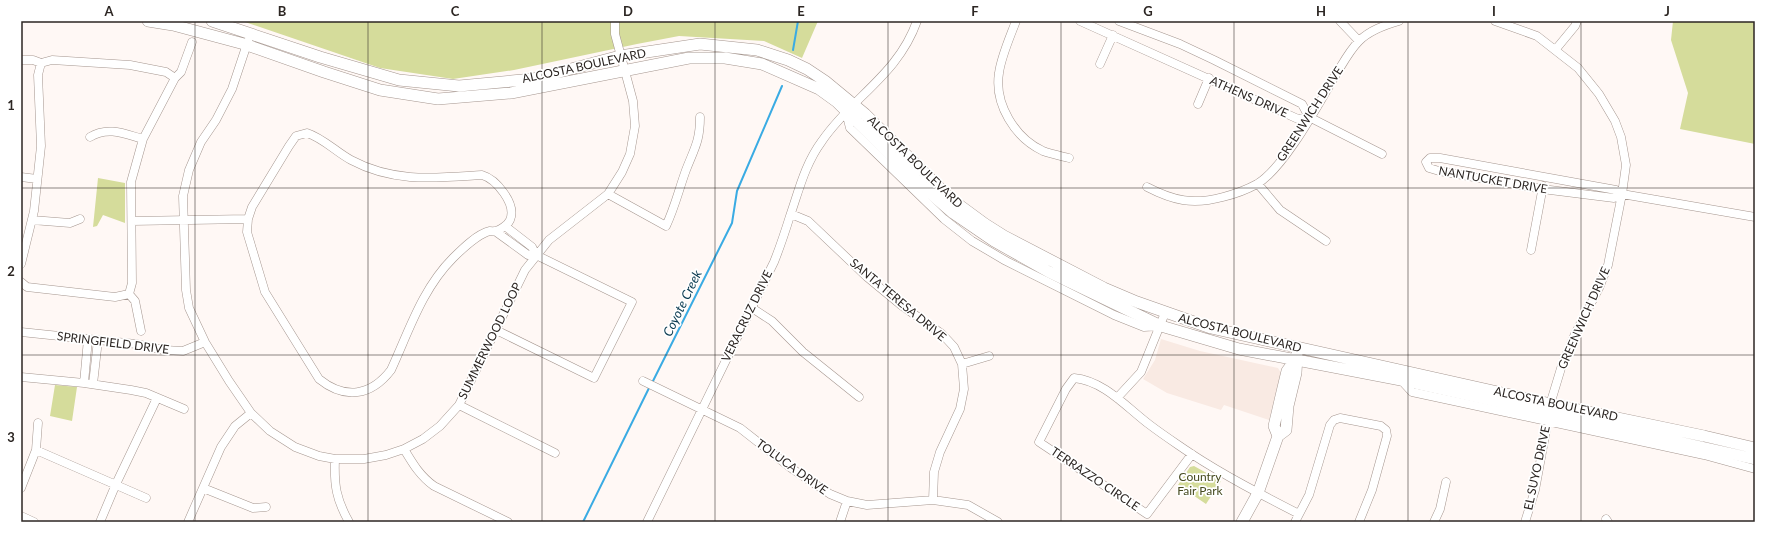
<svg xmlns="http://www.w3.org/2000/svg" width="1776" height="543" viewBox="0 0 1776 543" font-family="Lato,sans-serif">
<rect width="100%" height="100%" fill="#fff8f5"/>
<path fill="#f9eae3" d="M 1161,339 L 1200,351 L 1278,368 L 1281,373 L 1269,420 L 1224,405 L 1221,410 L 1167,393 L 1143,379 L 1155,360 Z"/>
<path fill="#d5dc9b" d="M 242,21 L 818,21 L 802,58 L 764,41 L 679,36 L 637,44 L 514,70 L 453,79 L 380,68 Z
M 1673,21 L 1755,21 L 1755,144 L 1680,129 L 1688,93 L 1671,40 Z
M 98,178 L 125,183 L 125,223 L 103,215 L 97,226 L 93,227 Z
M 55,385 L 77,387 L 72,421 L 50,416 Z
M 1194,466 L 1221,481 L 1206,504 L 1178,485 L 1190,467 Z"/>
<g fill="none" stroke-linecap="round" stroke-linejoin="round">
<path stroke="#3aabe3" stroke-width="2" d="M 793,50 L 798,21
M 652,383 L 732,223 L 737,191 L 782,86
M 583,522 L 650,386"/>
<defs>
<path id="street" d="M 1016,21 C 1010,37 1001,57 999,73 C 994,104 1015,138 1043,151 C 1051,154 1061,156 1069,158
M 1080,21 L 1298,119 L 1309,117
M 1119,21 L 1180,44 L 1214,60 L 1302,104 L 1309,117
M 1340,21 L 1359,41
M 1495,21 L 1537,36 L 1578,68 L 1599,94 L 1615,121 L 1621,137 L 1626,165 L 1622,194 L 1608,265 L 1599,288 L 1575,334 L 1562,365 L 1552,398 L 1535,490 L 1525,522
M 248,41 L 232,89 L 216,120 L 201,142 L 189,170 L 183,196 L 186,290 L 189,308 L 205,342 L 229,381 L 251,413 L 270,431 L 295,447 L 319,456 L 335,459 L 364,459 L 386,455 L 404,449 L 423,439 L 440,426 L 459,405 L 525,270 L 549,240 L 608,194 L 622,172 L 630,154 L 635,126 L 633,101 L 615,34 L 615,21
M 1556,49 L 1575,26 L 1577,21
M 21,60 L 33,60 L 41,63
M 1100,64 L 1113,35
M 175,78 L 181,72 L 192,42
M 1198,104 L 1209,78
M 846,112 L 850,128 L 944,219 L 972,241 L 1006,261 L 1114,315 L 1144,327 L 1160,326
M 1309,117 L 1382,154
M 307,133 C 323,138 336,152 351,160 C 394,183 435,178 482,175 C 496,179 517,204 510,220 C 508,225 500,230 496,231 C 494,232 492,231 490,231 C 477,234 462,249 453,258 C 422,289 409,331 391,370 C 371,396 345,400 319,379 L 265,292 L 247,232 L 248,219 L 252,207 L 289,146 L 296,136 Z
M 90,137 C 108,126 125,134 143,139
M 21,177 L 37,179
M 1258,184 L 1280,210 L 1326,241
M 1147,187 C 1174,201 1193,205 1223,197 C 1235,194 1246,190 1257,184 C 1284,168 1318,105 1335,76 C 1342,65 1349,51 1359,41 C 1370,30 1385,25 1399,21
M 608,194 L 666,226 C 675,207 679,189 686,170 C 694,149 700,142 700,117
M 1622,194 L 1614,198 L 1542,189 L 1439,171 L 1429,168 L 1426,162 L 1430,158 L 1440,158 L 1616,190 L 1622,194 L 1755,217
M 791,214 L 808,221 L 867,277 L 901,305 L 942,334 L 954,347 L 962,364 L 964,389 L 960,409 L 940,452 L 934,472 L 933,500
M 32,220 L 70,223 L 80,219
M 132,221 L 248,219
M 505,226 L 532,247 L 536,255
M 495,231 L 528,255 L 536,255 L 632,302 L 594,378 L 496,330
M 1531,250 L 1543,186
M 21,264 L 34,211 L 41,146 L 38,75 L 41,63 L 52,60 L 130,65 L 166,72 L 175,78 L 143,139 L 131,182 L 132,283 L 129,294
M 21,282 L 27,287 L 115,297 L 129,294
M 129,294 L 135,301 L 141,331
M 752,308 L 772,321 L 803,352 L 859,397
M 21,332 L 136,344 L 164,350 L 183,351 L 205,342
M 962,364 L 989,356
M 21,377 L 84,383 L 131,390 L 146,393 L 184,409
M 1401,380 L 1412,392 L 1704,455 L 1755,469
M 643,381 L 740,428 L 791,468 L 830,494 L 847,501 L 867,505 L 933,500 L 968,505 L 998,522
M 84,383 L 88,339
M 93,384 L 98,340
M 1117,398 L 1141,372 L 1165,313
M 459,405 L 555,453
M 404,449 C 413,464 420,476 434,486 L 508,522
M 36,450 L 146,498
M 1192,454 L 1147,514 L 1039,442 L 1066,389 L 1074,378 C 1105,381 1127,408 1150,425 C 1163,435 1177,444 1190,453 C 1225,476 1262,495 1299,514
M 335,459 C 334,485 336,499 349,522
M 21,488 L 36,450 L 38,423
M 203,488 L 253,508 L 266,507
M 21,516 L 34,522
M 1606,519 L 1608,522
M 100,522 L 116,484 L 157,398
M 188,522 L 221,447 L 235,426 L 251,413
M 647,522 L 774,262 C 780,247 785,232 790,216 C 799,190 805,164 822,141 C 852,97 898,75 917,21
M 840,522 L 847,501
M 1295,522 L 1309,495 L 1330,425 L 1334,420 L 1340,418 L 1381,426 L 1386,430 L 1387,436 L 1372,490 L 1359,522
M 1434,522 L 1440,509 L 1446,482"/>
<path id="secondary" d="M 148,21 L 173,25 L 244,44 L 324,72 L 380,90 L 438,99 L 511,93 L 689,58 L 725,58 L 762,64 L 819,89 L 837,102 L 923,187 L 953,213 L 994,241 L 1049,272 L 1161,326 L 1239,349 L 1401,380 L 1755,459
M 212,21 L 320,57 L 399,80 L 459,86 L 533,79 L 620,56 L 700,44 L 757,50 L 788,60 L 807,69 L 825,81 L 865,114 L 951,199 L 985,224 L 1004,236 L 1104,288 L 1137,302 L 1211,328 L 1551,404 L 1704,436 L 1755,448
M 1278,436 L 1274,426 L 1281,396 L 1287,371 L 1295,360
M 1242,522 L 1258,493 L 1278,436 L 1286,430 L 1288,406 L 1296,373 L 1297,354"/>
</defs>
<use href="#street" stroke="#a5968f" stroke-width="9"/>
<use href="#secondary" stroke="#a5968f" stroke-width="12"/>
<use href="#street" stroke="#fff" stroke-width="8"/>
<use href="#secondary" stroke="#fff" stroke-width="11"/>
</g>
<path fill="none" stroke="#2c2623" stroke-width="1" stroke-opacity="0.55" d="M 195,21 L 195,522M 368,21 L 368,522M 542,21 L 542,522M 715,21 L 715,522M 888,21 L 888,522M 1061,21 L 1061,522M 1234,21 L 1234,522M 1408,21 L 1408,522M 1581,21 L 1581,522M 21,188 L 1755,188M 21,355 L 1755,355"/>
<g text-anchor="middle" stroke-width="3.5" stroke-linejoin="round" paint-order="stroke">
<g font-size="12" fill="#2c2623" stroke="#fff">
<text transform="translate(584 66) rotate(-12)" y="4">ALCOSTA BOULEVARD</text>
<text transform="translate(1249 97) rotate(24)" y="4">ATHENS DRIVE</text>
<text transform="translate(1310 114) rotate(-57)" y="4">GREENWICH DRIVE</text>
<text transform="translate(915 162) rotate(44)" y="4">ALCOSTA BOULEVARD</text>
<text transform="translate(1493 180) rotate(10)" y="4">NANTUCKET DRIVE</text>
<text transform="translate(898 300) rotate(40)" y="4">SANTA TERESA DRIVE</text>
<text transform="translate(747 316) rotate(-64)" y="4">VERACRUZ DRIVE</text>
<text transform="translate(1584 318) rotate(-66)" y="4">GREENWICH DRIVE</text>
<text transform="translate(1240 333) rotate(14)" y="4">ALCOSTA BOULEVARD</text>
<text transform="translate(490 341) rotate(-64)" y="4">SUMMERWOOD LOOP</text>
<text transform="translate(113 343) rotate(7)" y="4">SPRINGFIELD DRIVE</text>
<text transform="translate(1556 404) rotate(12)" y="4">ALCOSTA BOULEVARD</text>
<text transform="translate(792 467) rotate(36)" y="4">TOLUCA DRIVE</text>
<text transform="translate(1537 468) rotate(-78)" y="4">EL SUYO DRIVE</text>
<text transform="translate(1095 479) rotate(34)" y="4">TERRAZZO CIRCLE</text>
</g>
<g font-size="12" fill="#474b20" stroke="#fff">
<text x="1200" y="481">Country<tspan x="1200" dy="14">Fair Park</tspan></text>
</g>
<g font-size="13" font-style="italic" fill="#08394f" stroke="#fff">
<text transform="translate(682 303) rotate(-64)" y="5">Coyote Creek</text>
</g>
</g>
<rect width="1776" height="543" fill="none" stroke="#ffffff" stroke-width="44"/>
<rect x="22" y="22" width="1732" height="499" fill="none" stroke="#2c2623" stroke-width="1.5"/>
<g font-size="13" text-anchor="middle" font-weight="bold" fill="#2c2623">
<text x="109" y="16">A</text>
<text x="282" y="16">B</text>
<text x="455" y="16">C</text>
<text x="628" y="16">D</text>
<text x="801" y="16">E</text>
<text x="975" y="16">F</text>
<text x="1148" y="16">G</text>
<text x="1321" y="16">H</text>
<text x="1494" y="16">I</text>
<text x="1667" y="16">J</text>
<text x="11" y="110">1</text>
<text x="11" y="276">2</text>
<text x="11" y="442">3</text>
</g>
</svg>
